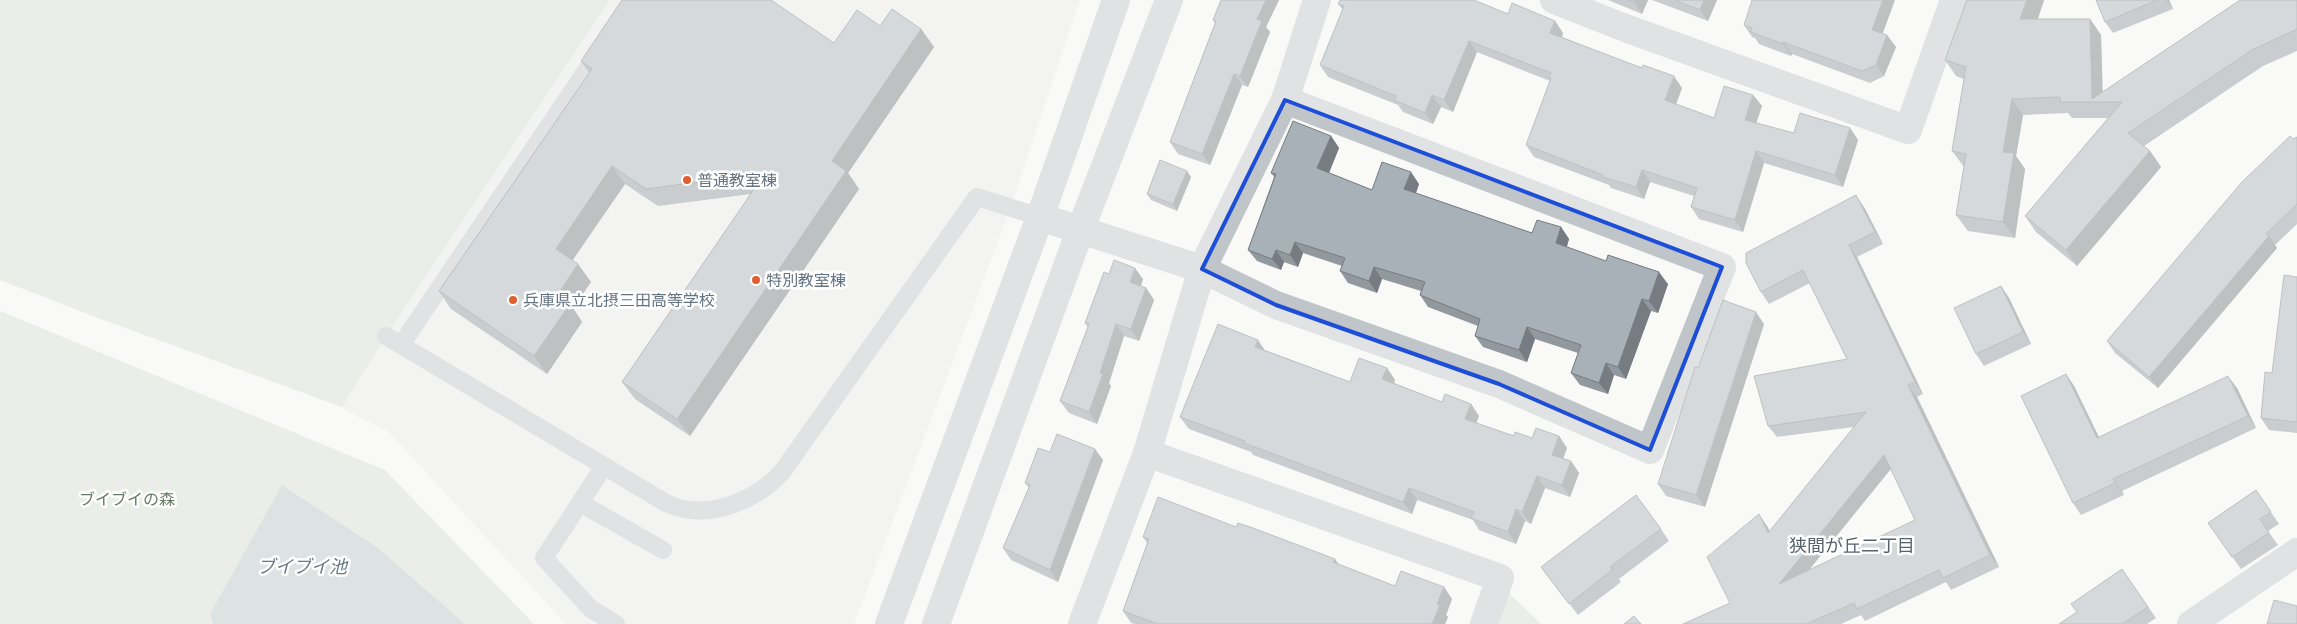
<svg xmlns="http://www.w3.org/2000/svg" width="2297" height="624" viewBox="0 0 2297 624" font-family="'Nunito Sans','Noto Sans JP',sans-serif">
<rect width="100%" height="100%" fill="#f9faf7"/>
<path fill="#eaebea" d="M 0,0 L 1080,0 L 1010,209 L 854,624 L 566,624 L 389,432 L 334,404 L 101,319 L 0,280 Z"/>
<path fill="#d9ded7" d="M 0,0 L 610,0 L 386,336 L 342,407 L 101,319 L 0,280 Z
M 0,311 L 385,470 L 534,624 L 0,624 Z
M 1508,592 L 1541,624 L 1499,624 Z"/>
<path fill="#bbc5ca" d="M 282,485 L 378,548 L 465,624 L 213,624 L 210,614 Z"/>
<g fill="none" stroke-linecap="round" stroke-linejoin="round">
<path stroke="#c0c5c9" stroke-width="18" d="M 386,336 L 666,503 C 705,522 754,502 782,472 L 977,197 L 1040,217
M 401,345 L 600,50
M 604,466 L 544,558 L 591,609 L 616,624
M 580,503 L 663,550"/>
<path stroke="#c0c5c9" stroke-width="28" d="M 1554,0 L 1628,29 L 1908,130 L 1954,0
M 1040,217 L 1202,269 L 1276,305 L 1499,384 L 1650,450 L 1722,267 L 1285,100
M 1147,453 L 1202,269 L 1285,100 L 1317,0
M 1082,624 L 1147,453 L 1500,578 L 1484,624
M 2191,624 L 2297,552"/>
<path stroke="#c0c5c9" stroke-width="28" d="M 889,624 L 1040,217 L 1116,0
M 936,624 L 1080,231 L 1169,0"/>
</g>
<path fill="#91989e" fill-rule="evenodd" d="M 1221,0 L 1279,0 L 1266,27 L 1270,32 L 1248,87 L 1242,85 L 1210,165 L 1178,154 L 1170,142 L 1215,23 L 1213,20 Z
M 1608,0 L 1648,0 L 1642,14 Z
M 1652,0 L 1717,0 L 1708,21 Z
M 1967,0 L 2044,0 L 2038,19 L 2090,19 L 2101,35 L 2102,92 L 2297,0 L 2297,51 L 2263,66 L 2144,146 L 2150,151 L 2161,167 L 2077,266 L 2036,232 L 2025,216 L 2108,118 L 2072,118 L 2068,113 L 2023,115 L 2016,156 L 2025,169 L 2015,238 L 1968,231 L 1956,215 L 1964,167 L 1952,151 L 1964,79 L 1956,76 L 1945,60 Z
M 2096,0 L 2169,0 L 2173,9 L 2113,33 L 2105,22 Z
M 1338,4 L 1508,14 L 1555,21 L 1563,33 L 1562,37 L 1682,88 L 1676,104 L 1714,118 L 1753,95 L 1762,106 L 1756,123 L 1794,133 L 1850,128 L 1858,140 L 1843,187 L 1764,163 L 1743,232 L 1699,219 L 1691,207 L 1694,196 L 1650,182 L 1644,199 L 1611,188 L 1609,185 L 1534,157 L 1526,145 L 1550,81 L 1477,52 L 1453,112 L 1441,107 L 1433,124 L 1403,112 L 1398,105 L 1328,77 L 1320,65 L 1343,10 Z
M 1744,25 L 1883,34 L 1887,35 L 1896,47 L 1884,76 L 1870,83 L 1792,54 L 1791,56 L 1759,44 L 1755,38 L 1752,37 Z
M 880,26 L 921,29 L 934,47 L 848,173 L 859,189 L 690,436 L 635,399 L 622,382 L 751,194 L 658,206 L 625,184 L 572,260 L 591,282 L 573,308 L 582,322 L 547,374 L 451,309 L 439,291 L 589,73 L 581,61 L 834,43 Z
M 1331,136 L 1339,148 L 1329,173 L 1372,190 L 1419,184 L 1416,193 L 1532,233 L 1561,227 L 1569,239 L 1567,247 L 1668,284 L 1658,313 L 1651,311 L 1626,379 L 1614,375 L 1608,394 L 1580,385 L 1571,373 L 1578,353 L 1535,339 L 1527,362 L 1483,347 L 1475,336 L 1478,326 L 1428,307 L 1420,295 L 1421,291 L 1382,279 L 1377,293 L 1348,283 L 1340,271 L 1342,266 L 1303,253 L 1298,267 L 1284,262 L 1281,270 L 1257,261 L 1248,250 L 1274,177 L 1271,173 Z
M 2297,137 L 2297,224 L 2275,245 L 2277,248 L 2158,388 L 2115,353 L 2107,341 L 2293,139 Z
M 1191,177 L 1177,211 L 1151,200 L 1147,194 Z
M 1864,207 L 1883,244 L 1857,257 L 1923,394 L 1917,397 L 1999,567 L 1951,590 L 1946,582 L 1865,621 L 1861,615 L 1841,624 L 1683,624 L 1730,603 L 1767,526 L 1770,532 L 1854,427 L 1777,437 L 1768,426 L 1847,359 L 1810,283 L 1769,304 L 1761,292 ZM 1891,469 L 1915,520 L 1809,570 Z
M 1109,274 L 1143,279 L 1141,286 L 1146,288 L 1154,300 L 1139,341 L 1124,336 L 1109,383 L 1111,386 L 1097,424 L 1069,413 L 1060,401 L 1088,328 L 1085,323 Z
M 2297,277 L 2297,433 L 2269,430 L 2261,418 L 2272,373 Z
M 2001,286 L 2009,298 L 2031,344 L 1984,366 L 1976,354 Z
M 1764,324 L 1705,507 L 1666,496 L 1658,484 Z
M 1265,350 L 1350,382 L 1387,368 L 1395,380 L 1394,383 L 1442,402 L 1471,404 L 1479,416 L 1476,423 L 1514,436 L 1532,438 L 1559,436 L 1567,448 L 1563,459 L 1571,461 L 1579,473 L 1570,497 L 1545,488 L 1531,524 L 1525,521 L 1516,544 L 1479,530 L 1473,520 L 1417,500 L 1412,514 L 1253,455 L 1251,452 L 1189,429 L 1180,417 Z
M 2066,374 L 2074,386 L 2099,437 L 2237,388 L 2256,428 L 2122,491 L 2124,495 L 2081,515 L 2073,503 Z
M 1050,452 L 1103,460 L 1058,582 L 1011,560 L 1003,548 L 1029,488 L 1025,483 Z
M 2256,490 L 2279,524 L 2268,531 L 2278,545 L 2241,569 L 2208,523 Z
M 1236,527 L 1335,559 L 1339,565 L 1395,586 L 1444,587 L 1452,599 L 1446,615 L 1448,617 L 1445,624 L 1135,624 L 1131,623 L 1123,611 L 1147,543 L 1143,537 Z
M 1661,529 L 1669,541 L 1619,579 L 1621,582 L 1578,615 L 1541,567 Z
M 2122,569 L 2156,618 L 2147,624 L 2059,624 L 2077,612 Z"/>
<path fill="#767c81" d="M 1266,0 L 1279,0 L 1266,27 L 1270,32 L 1248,87 L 1240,76 L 1257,19 Z
M 1635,0 L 1648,0 L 1642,14 L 1634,2 Z
M 1704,0 L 1717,0 L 1708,21 L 1700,10 Z
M 1883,0 L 1895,0 L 1880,41 L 1872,30 Z
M 2027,0 L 2044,0 L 2032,35 L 2020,19 Z
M 2166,0 L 2169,0 L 2173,9 Z
M 2090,19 L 2101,35 L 2103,102 L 2092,99 Z
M 1555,21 L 1563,33 L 1559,44 L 1550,33 Z
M 921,29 L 934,47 L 848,173 L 859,189 L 690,436 L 677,419 L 832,161 Z
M 1887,35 L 1896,47 L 1884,76 L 1876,65 Z
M 1469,41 L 1477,52 L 1453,112 L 1444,100 Z
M 1783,42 L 1792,54 L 1791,56 L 1783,44 Z
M 1234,74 L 1242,85 L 1210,165 L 1202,154 Z
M 1674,76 L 1682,88 L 1673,112 L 1665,100 Z
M 1432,95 L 1441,107 L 1433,124 L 1425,113 Z
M 1753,95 L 1762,106 L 1753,132 L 1745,120 Z
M 2012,99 L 2023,115 L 2016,156 L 2025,169 L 2015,238 L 2003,222 L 2003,152 Z
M 1850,128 L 1858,140 L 1843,187 L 1835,175 Z
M 1331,136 L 1339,148 L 1326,180 L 1317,168 Z
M 1756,151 L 1764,163 L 1743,232 L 1735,220 Z
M 2150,151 L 2161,167 L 2077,266 L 2066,250 Z
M 612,166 L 625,184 L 568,267 L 556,249 Z
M 1642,170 L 1650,182 L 1644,199 L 1636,187 Z
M 1187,171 L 1191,177 L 1177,211 L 1173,204 Z
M 1411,172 L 1419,184 L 1413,201 L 1404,189 Z
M 1856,195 L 1864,207 L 1883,244 L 1875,232 Z
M 1561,227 L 1569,239 L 1564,255 L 1556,243 Z
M 2269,236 L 2277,248 L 2158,388 L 2149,377 Z
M 1295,242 L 1303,253 L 1298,267 L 1290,255 Z
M 1849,245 L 1857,257 L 1923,394 L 1915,382 Z
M 1276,250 L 1284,262 L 1281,270 L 1272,259 Z
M 578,264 L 591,282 L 573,308 L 582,322 L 547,374 L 534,356 L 557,296 Z
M 1374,267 L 1382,279 L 1377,293 L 1369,281 Z
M 1135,268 L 1143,279 L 1138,294 L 1130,282 Z
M 1659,272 L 1668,284 L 1658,313 L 1649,301 Z
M 2001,286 L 2009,298 L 2031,344 L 2023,332 Z
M 1146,288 L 1154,300 L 1139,341 L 1131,329 Z
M 1642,299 L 1651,311 L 1626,379 L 1618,367 Z
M 1756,312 L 1764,324 L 1705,507 L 1696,495 Z
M 1116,324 L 1124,336 L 1109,383 L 1111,386 L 1097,424 L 1089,412 L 1100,373 Z
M 1527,327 L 1535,339 L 1527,362 L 1519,350 Z
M 1258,340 L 1266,352 L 1255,347 Z
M 1606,363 L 1614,375 L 1608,394 L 1599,383 Z
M 1387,368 L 1395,380 L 1390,391 L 1382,379 Z
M 2066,374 L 2074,386 L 2105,450 L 2097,438 Z
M 2228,376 L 2237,388 L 2256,428 L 2248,416 Z
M 1908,385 L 1917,397 L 1999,567 L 1990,555 Z
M 1471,404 L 1479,416 L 1473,431 L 1465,419 Z
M 1559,436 L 1567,448 L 1560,466 L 1552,455 Z
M 1095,449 L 1103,460 L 1058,582 L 1050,570 Z
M 1884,455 L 1892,467 L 1788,596 L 1779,584 Z
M 1571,461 L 1579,473 L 1570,497 L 1562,485 Z
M 1537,476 L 1545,488 L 1531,524 L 1522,512 Z
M 2113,479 L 2122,491 L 2124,495 L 2115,483 Z
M 1409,488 L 1417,500 L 1412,514 L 1403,502 Z
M 1516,509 L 1525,521 L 1516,544 L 1508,532 Z
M 1759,514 L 1767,526 L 1777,545 L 1768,533 Z
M 1335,559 L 1343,571 L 1333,562 Z
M 1444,587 L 1452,599 L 1446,615 L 1448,617 L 1445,624 L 1432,624 L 1437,604 Z"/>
<path fill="#a9b1b8" stroke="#767c81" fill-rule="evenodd" d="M 622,0 L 771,0 L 834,43 L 857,10 L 880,26 L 892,9 L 921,29 L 832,161 L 846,171 L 677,419 L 622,382 L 765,173 L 646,189 L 612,166 L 556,249 L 578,264 L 557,296 L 570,304 L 534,356 L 439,291 L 592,69 L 581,61 Z
M 1221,0 L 1266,0 L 1257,19 L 1262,21 L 1240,76 L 1234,74 L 1202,154 L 1170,142 L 1216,21 L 1213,20 Z
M 1340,0 L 1474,0 L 1508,14 L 1512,3 L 1555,21 L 1550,33 L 1642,68 L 1643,65 L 1674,76 L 1665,100 L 1714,118 L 1724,86 L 1753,95 L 1745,120 L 1794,133 L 1800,113 L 1850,128 L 1835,175 L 1756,151 L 1735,220 L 1691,207 L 1697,188 L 1642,170 L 1636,187 L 1603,177 L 1603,175 L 1526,145 L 1551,78 L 1549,77 L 1551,73 L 1469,41 L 1444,100 L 1432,95 L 1425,113 L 1394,100 L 1396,96 L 1320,65 L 1344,6 L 1338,4 Z
M 1628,0 L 1635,0 L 1634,2 Z
M 1675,0 L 1704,0 L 1700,10 Z
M 1752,0 L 1883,0 L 1872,30 L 1887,35 L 1876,65 L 1862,71 L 1783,42 L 1783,44 L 1751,32 L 1752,28 L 1744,25 Z
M 1967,0 L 2027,0 L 2020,19 L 2090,19 L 2092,99 L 2240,0 L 2297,0 L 2297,29 L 2252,50 L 2128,133 L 2150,151 L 2066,250 L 2025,216 L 2122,102 L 2060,102 L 2060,97 L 2012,99 L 2003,152 L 2014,153 L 2003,222 L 1956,215 L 1966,154 L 1952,151 L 1966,67 L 1945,60 Z
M 2096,0 L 2157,0 L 2105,22 Z
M 1293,121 L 1331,136 L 1317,168 L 1372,190 L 1382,162 L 1411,172 L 1404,189 L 1532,233 L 1537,220 L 1561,227 L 1556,243 L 1606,261 L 1608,255 L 1659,272 L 1649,301 L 1642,299 L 1618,367 L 1606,363 L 1599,383 L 1571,373 L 1581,345 L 1527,327 L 1519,350 L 1475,336 L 1480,319 L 1420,295 L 1425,282 L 1374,267 L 1369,281 L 1340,271 L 1345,258 L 1295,242 L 1290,255 L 1276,250 L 1272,259 L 1248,250 L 1276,174 L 1271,173 Z
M 2290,136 L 2293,139 L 2297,137 L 2297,204 L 2266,234 L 2269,236 L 2149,377 L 2107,341 L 2242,182 Z
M 1160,160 L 1187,171 L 1173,204 L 1147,194 Z
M 1856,195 L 1875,232 L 1849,245 L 1915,382 L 1908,385 L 1990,555 L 1943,578 L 1939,570 L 1857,609 L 1854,603 L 1806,624 L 1683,624 L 1730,603 L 1707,557 L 1759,514 L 1768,533 L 1866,412 L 1768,426 L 1754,376 L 1847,359 L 1803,270 L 1761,292 L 1746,263 L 1746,253 ZM 1884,455 L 1915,520 L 1779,584 L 1784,578 Z
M 1114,260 L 1135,268 L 1130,282 L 1146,288 L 1131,329 L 1116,324 L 1100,373 L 1103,374 L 1089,412 L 1060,401 L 1089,324 L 1085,323 L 1104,272 L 1109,274 Z
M 2284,275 L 2297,277 L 2297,422 L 2261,418 L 2265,372 L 2272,373 Z
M 2001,286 L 2023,332 L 1976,354 L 1954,308 Z
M 1723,300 L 1756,312 L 1696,495 L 1658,484 L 1695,367 L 1698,368 Z
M 1218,324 L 1258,340 L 1255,347 L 1350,382 L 1359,358 L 1387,368 L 1382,379 L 1442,402 L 1445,394 L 1471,404 L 1465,419 L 1514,436 L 1515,432 L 1532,438 L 1536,428 L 1559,436 L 1552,455 L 1571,461 L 1562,485 L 1537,476 L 1522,512 L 1516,509 L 1508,532 L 1471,518 L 1474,512 L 1409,488 L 1403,502 L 1244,443 L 1245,441 L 1180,417 Z
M 2066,374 L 2097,438 L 2228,376 L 2248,416 L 2113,479 L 2115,483 L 2073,503 L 2021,396 Z
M 1057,434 L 1095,449 L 1050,570 L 1003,548 L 1030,485 L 1025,483 L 1038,448 L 1050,452 Z
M 2256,490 L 2271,512 L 2260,519 L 2269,533 L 2232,557 L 2208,523 Z
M 1636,495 L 1661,529 L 1610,567 L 1612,570 L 1569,604 L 1541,567 Z
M 1158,497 L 1236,527 L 1238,523 L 1253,528 L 1335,559 L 1333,562 L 1395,586 L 1401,571 L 1444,587 L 1437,604 L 1440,605 L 1432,624 L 1158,624 L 1123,611 L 1149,539 L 1143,537 Z
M 2122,569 L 2148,607 L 2122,624 L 2059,624 L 2077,612 L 2071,604 Z
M 2274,600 L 2297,606 L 2297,624 L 2267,624 Z
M 1634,616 L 1641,624 L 1624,624 Z"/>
<path d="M0 0H2297V624H0ZM 1285,100 L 1722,267 L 1650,450 L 1499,384 L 1276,305 L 1202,269 Z" fill="#f9faf7" fill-opacity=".55" fill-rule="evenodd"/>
<path fill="none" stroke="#1d4ed8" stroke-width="4" stroke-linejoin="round" d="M 1285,100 L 1722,267 L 1650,450 L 1499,384 L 1276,305 L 1202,269 Z"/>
<g fill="#e05f31" stroke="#fff" stroke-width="2">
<circle cx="687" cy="180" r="5"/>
<circle cx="756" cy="280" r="5"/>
<circle cx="513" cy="300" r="5"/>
</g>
<g text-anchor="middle" stroke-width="5" stroke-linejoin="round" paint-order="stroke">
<g font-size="16" fill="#657482" stroke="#fff" text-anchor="start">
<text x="697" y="186">普通教室棟</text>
<text x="766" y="286">特別教室棟</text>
<text x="523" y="306">兵庫県立北摂三田高等学校</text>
</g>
<g font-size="16" fill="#677a64" stroke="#fff">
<text x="127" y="505">ブイブイの森</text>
</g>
<g font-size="18" fill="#57636d" stroke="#fff">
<text x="1852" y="552">狭間が丘二丁目</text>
</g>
<g font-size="18" font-style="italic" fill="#657a83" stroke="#fff">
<text x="302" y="573">ブイブイ池</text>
</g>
</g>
</svg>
